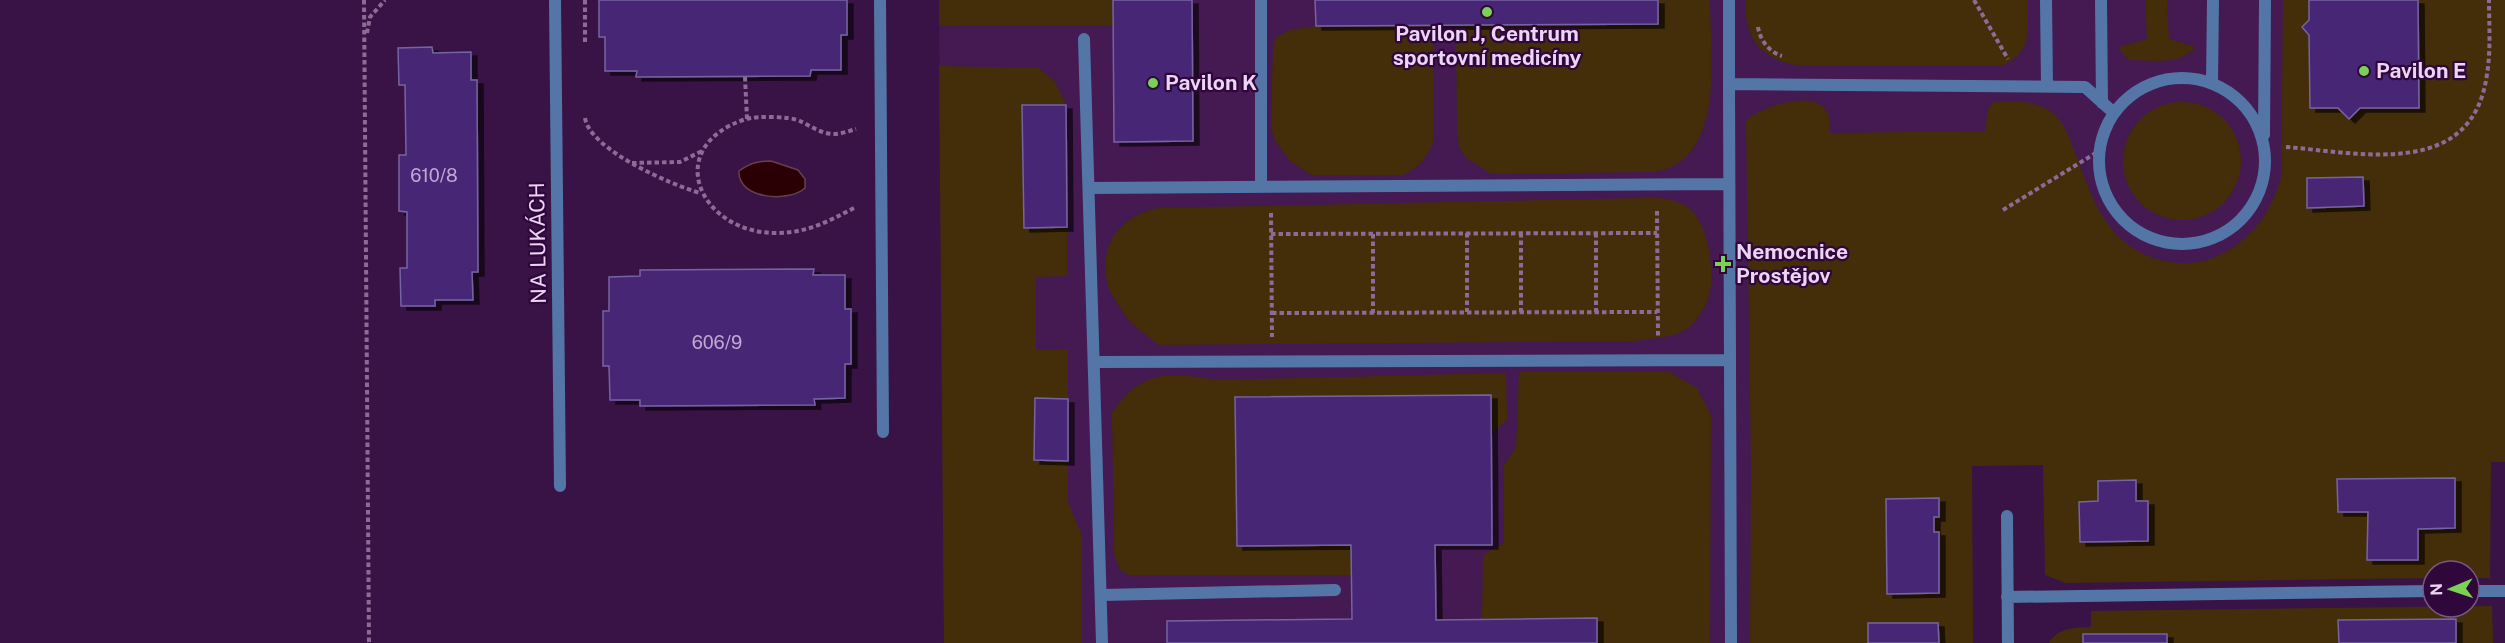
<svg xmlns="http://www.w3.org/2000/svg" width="2505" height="643" viewBox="0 0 2505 643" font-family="'Public Sans',sans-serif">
<defs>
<filter id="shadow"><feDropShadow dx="6" dy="4" stdDeviation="0" flood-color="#0009"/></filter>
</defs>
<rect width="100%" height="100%" fill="#3a1346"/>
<path fill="#451952" d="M 939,0 L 2505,0 L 2505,462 L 1751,467 L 1752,643 L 944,643 Z"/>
<path fill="#432e09" d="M 939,0 L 1113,0 L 1113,25 L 939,25 Z
M 1658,0 L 1710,0 C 1710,53 1727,161 1654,172 L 1491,174 L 1465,157 L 1459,146 L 1457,131 L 1456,25 Z
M 1745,0 L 2028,0 C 2027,30 2034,51 2003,65 L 1796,65 C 1758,58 1745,37 1745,0 Z
M 2145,0 L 2167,0 L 2169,39 L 2196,47 C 2179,66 2155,60 2131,60 L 2125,57 L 2119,47 L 2147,39 Z
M 2283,0 L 2309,0 L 2310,108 L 2338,108 L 2349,119 L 2360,108 L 2419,107 L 2418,0 L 2505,0 L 2505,462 L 2491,462 L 2490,578 L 2469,578 L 2469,571 L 2433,571 L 2433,578 L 2066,583 L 2045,575 L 2043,465 L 1972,466 L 1973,643 L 1750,643 L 1751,467 L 1746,121 C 1759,107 1806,92 1822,106 C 1831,113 1829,123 1830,133 L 1985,131 L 1988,109 L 1994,101 C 2014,101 2040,100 2055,115 C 2066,126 2070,140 2076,155 C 2093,200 2107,246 2160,260 C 2178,264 2195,265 2213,258 C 2251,242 2269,216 2281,178 Z
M 1433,25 L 1433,141 C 1428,158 1419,167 1403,175 L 1311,175 L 1290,161 L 1275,141 L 1271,127 L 1273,45 L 1277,37 L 1290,30 L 1316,26 Z
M 939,66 L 1039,68 L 1055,82 L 1066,105 L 1022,106 L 1024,227 L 1067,227 L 1067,276 L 1036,277 L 1036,350 L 1068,350 L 1068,399 L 1035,398 L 1034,460 L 1068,461 L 1068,502 L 1082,536 L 1082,643 L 944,643 Z
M2123 161a59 59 0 1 1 118 0a59 59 0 1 1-118 0Z
M 1647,198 C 1662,198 1673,198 1686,206 C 1709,221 1714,268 1710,292 C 1707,305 1699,318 1689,327 C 1676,338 1652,338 1636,341 L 1159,345 C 1148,336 1132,326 1124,314 C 1119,306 1111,295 1108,286 C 1097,246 1121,214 1159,208 Z
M 1519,372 L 1669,372 L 1697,388 L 1711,415 L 1710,643 L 1597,643 L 1597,618 L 1482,619 L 1483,555 L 1504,543 L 1504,465 L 1516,447 Z
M 1506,373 L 1507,420 L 1491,434 L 1490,395 L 1235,397 L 1237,546 L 1351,545 L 1351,575 L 1129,575 L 1120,570 L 1114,554 L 1112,413 C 1140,369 1171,372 1217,380 Z
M 2492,606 L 2493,643 L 2049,643 C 2058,627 2075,628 2091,627 L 2091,611 Z"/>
<path fill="#2b0004" stroke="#65404c" stroke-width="1.5" d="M 771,161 L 798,170 L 805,179 L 805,188 C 789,203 737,199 739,171 C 750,163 758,161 771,161 Z"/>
<path fill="#462576" stroke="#7763a1" stroke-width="1.5" filter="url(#shadow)" d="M 599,0 L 847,0 L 847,35 L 841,35 L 841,70 L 811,70 L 810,76 L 636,77 L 637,71 L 605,71 L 605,37 L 599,37 Z
M 1113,0 L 1192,0 L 1193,141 L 1114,142 Z
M 1315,0 L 1658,0 L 1658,24 L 1316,26 Z
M 2309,0 L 2418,0 L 2419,108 L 2360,108 L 2349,119 L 2338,108 L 2310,108 L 2309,35 L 2302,27 L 2309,20 Z
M 432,47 L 433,53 L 471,52 L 471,80 L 477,80 L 478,272 L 472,272 L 473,300 L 435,300 L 435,306 L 401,306 L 400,268 L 407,268 L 407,212 L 399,211 L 399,155 L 406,155 L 405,85 L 399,85 L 398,48 Z
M 1022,105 L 1066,105 L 1067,227 L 1024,228 Z
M 2363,177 L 2364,206 L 2307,208 L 2307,178 Z
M 814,269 L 813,275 L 845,275 L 845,309 L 851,309 L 851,364 L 845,364 L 845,398 L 814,399 L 815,405 L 640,406 L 640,400 L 610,400 L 609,366 L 603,366 L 603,311 L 609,311 L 609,277 L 640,276 L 640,270 Z
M 1491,395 L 1492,545 L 1435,545 L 1436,620 L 1597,618 L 1597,643 L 1167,643 L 1167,621 L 1352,619 L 1351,545 L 1237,546 L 1235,397 Z
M 1035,398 L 1068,399 L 1068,461 L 1034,460 Z
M 2455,478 L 2455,528 L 2418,529 L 2418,560 L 2367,560 L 2368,512 L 2338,512 L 2337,479 Z
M 2136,480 L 2136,501 L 2148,501 L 2148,541 L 2080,542 L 2079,502 L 2098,501 L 2098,481 Z
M 1939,498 L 1939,517 L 1934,517 L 1934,532 L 1939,532 L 1939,593 L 1887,594 L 1886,499 Z
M 2456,619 L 2456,643 L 2339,643 L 2338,620 Z
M 1868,623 L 1938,623 L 1939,643 L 1868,643 Z
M 2083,634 L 2167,634 L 2167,643 L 2083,643 Z"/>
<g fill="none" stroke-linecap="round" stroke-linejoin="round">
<path stroke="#8c6c96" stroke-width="4" stroke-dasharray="4.5 3" stroke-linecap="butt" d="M 364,0 L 369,643
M 585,0 L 585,44
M 1974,0 L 2008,59
M 1758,27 C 1760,40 1769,52 1782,56
M 367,33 L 370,17 L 385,0
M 745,77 L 747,119
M 585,118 C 590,150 672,185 700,193
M 2286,147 C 2361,153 2473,180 2487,74 C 2491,50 2489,24 2489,0
M 632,163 L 680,162 L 702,151
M 854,208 C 829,221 807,233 777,233 C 700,234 660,147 746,119 C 756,116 790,116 800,121 C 811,126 821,134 834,134 C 841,134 849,131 856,129
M 2003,210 L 2099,151
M 1657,211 L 1658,336
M 1271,213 L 1272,337
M 1467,233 L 1467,312
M 1521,233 L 1521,312
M 1596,233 L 1596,312
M 1271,234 L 1657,233
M 1373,234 L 1373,313
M 1272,313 L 1657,312"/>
<path stroke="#5476a7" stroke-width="12" d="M 1261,0 L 1261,185
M 2046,0 L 2047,86
M 2101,0 L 2102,103
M 1084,39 L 1102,643
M2099 161a83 83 0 1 1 166 0a83 83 0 1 1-166 0Z
M 2212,83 L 2213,0
M 1729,84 L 1729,0
M 2264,135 L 2265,0
M 1089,188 L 1729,184
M 1094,362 L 1730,360
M 1102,595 L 1335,590
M 1731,643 L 1729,84 L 2085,87 L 2114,113"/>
<path stroke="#5476a7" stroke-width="12" d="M 555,0 L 560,486
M 880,0 L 883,432
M 2007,516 L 2008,643
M 2469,591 L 2505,591
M 2007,597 L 2433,591"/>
</g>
<g fill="#7ad156" stroke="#2f073b" stroke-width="2">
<circle cx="1487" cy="12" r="6"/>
<circle cx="2364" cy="71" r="6"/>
<circle cx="1153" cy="83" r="6"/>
<path d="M1720 255h6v6h6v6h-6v6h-6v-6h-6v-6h6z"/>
</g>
<g text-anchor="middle" stroke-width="4.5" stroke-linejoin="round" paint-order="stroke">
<g font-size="18" fill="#c2a9d4">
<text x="434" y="182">610/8</text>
<text x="717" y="349">606/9</text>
</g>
<g font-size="21" font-weight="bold" fill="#ecd5f4" stroke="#2f073b" text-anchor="start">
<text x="1487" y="41" text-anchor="middle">Pavilon J, Centrum<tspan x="1487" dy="24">sportovní medicíny</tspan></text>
<text x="2376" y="78">Pavilon E</text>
<text x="1165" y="90">Pavilon K</text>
<text x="1736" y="259">Nemocnice<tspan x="1736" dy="24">Prostějov</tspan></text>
</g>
<g font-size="21" fill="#ecd5f4" stroke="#2f073b">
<text transform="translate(538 243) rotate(-91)" y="7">NA LUKÁCH</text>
</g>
</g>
<g transform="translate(2451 589) rotate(268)"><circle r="28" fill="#2f073b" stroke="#7b5985" stroke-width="1.5"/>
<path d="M0-4.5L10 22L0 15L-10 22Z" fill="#7ad156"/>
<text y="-9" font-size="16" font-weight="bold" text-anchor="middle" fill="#ecd5f4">N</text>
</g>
</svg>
